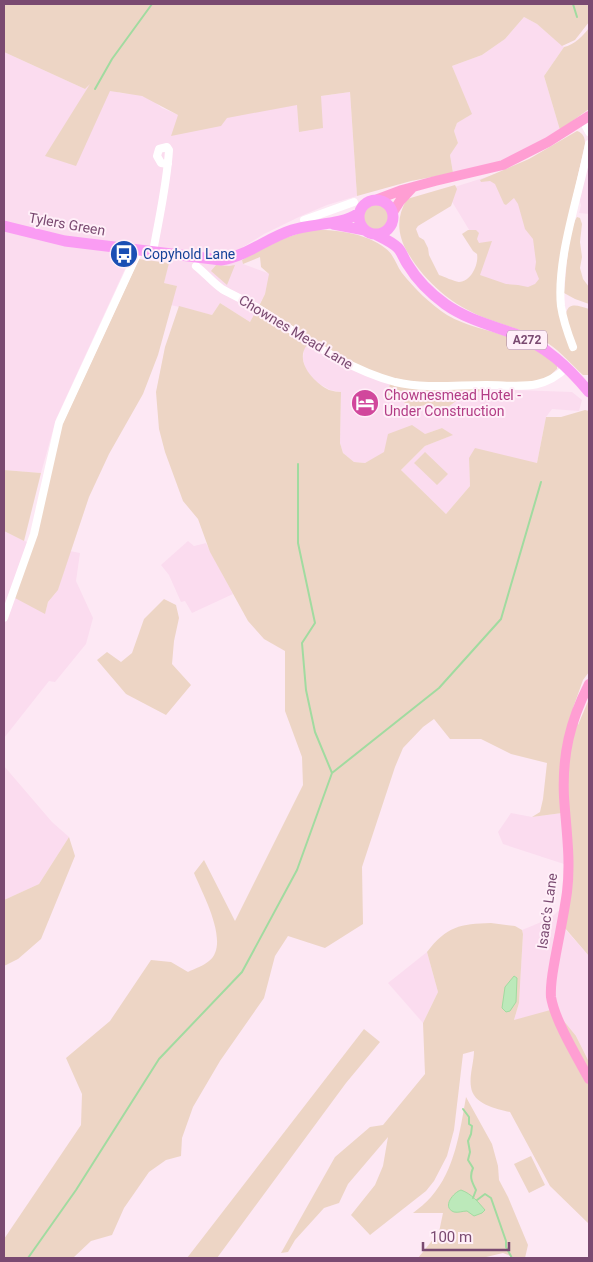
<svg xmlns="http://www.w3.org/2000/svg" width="593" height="1262" viewBox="0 0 593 1262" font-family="Roboto,sans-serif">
<rect width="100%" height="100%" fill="#fde8f4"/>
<path fill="#fbdcef" d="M 524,17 L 537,24 L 564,47 L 544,76 L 560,130 L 500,163 L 453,173 L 450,155 L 458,143 L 454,131 L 457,123 L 471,114 L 452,66 L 482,55 L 505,39 Z
M 4,52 L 85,89 L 91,82 L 120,93 L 137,94 L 152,100 L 162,108 L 181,116 L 350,92 L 357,196 L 327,205 L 301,216 L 264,234 L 243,247 L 242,260 L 243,264 L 270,274 L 265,294 L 250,322 L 220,303 L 212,315 L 171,305 L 176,286 L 164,283 L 171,251 L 136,245 L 56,419 L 41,473 L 4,470 Z
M 589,161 L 589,214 L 579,213 L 581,205 L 579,199 Z
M 499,173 L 534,209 L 553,300 L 480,283 L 475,275 L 484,251 L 471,233 L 445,190 Z
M 307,345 L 390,383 L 387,399 L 403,401 L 410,408 L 426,405 L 438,414 L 462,397 L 486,389 L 572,392 L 582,400 L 579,411 L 552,409 L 546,417 L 537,463 L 469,458 L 470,486 L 446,514 L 401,470 L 425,446 L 452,435 L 442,428 L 425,434 L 365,463 L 354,462 L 343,453 L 340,443 L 341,392 L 330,390 L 316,382 L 306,371 L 303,359 L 304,347 Z
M 4,531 L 33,545 L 45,613 L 48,602 L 58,590 L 70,551 L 80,553 L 76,581 L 93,618 L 86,644 L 55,682 L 49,681 L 4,738 Z
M 188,541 L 194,546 L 206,543 L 233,594 L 192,613 L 185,601 L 181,602 L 169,575 L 161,565 Z
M 4,766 L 52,822 L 69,837 L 39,884 L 4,900 Z
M 511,813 L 532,817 L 562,813 L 564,864 L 503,844 L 498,832 Z
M 565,910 L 564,928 L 589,956 L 589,1062 L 576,1036 L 514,1020 L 519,1003 L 523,934 L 522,930 L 551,918 L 558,911 Z
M 427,952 L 438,992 L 423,1023 L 388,983 Z"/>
<path fill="#edd5c5" d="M 4,4 L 589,4 L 589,22 L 575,40 L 562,46 L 537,24 L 524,17 L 505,39 L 482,55 L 452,66 L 472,114 L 457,123 L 454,131 L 458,143 L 450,155 L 453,173 L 411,181 L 357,196 L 350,92 L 321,96 L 323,128 L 299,132 L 297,105 L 227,118 L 221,126 L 171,136 L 178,115 L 142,96 L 110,91 L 76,166 L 45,156 L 90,84 L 85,89 L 4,52 Z
M 589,28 L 589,109 L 560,130 L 544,76 L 564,47 C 574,45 583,36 589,28 Z
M 577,131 C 583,133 585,137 585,144 L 562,246 L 558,293 L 566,314 C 568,301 579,306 589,309 L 589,378 L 588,375 L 583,375 C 572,365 561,352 549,344 C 529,332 507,326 485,318 C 452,305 426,283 408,253 C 397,235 396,217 407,199 L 455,185 L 457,189 L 451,206 L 418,226 L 416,229 L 419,237 L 424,240 L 428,248 L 429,255 L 439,275 C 445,277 453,281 459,282 C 471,282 479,264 477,254 L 473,251 L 462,234 L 468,230 L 476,230 L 479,233 L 477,239 L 479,243 L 492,241 L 480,275 L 506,284 L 518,285 L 528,287 L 535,284 L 539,279 L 535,269 L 536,262 L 533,239 L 525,229 L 518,204 L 514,198 L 506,205 L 504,204 L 495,184 L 490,181 L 481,182 L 480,180 L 529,159 Z
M363 217a13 13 0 1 1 26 0a13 13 0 1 1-26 0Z
M 577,217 L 580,218 L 582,224 L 580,242 L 582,257 L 580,268 L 583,279 L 589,287 L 589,304 L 575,299 L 564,293 C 566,275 568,230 577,217 Z
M 309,230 C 333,229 366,233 385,248 C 394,254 396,265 402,273 C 415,289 430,304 447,315 C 469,328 495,331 518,340 C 532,346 545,356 557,364 L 557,369 L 546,379 L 486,389 L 462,397 L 438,414 L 426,405 L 410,408 L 403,401 L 387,399 L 390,383 L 321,345 L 259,306 L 265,294 L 269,274 L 261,267 L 260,257 L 243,264 L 242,260 L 270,243 Z
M 139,259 L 169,263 L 164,283 L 177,286 L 158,355 L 143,394 L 109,454 L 89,497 L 58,590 L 48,602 L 45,614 L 15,598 L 62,425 Z
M 216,265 L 229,266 L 235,265 L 227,285 L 211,271 Z
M 220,303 L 250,322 L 256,311 L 307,345 C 294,361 314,383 329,390 C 333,391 338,392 341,392 L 340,443 L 343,453 L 354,462 L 365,463 L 384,452 L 388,434 L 412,425 L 425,434 L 442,428 L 453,435 L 425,446 L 401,470 L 446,514 L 470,486 L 469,458 L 475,448 L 537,463 L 546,417 L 561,417 L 585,410 L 589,411 L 589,672 L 583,680 L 573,708 L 578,725 L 589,699 L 589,956 L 564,927 L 569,892 L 562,813 L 532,817 L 540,812 L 543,799 L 547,763 L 511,754 L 481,739 L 450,739 L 434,719 L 423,727 L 403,748 L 395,767 L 362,867 L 363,924 L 325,948 L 288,936 L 275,956 L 264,998 L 220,1061 L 193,1107 L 182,1138 L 181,1156 L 166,1160 L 149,1172 L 124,1208 L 112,1235 L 91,1241 L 73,1258 L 4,1258 L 4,1239 L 81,1125 L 82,1094 L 66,1058 L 110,1021 L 151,960 L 171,962 L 188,972 C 194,969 203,966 209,961 C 231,944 202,893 194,873 L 204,860 L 235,921 L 303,785 L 302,757 L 285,711 L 285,651 L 264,639 L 248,621 L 210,552 L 198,519 L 183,501 L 165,452 L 159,429 L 156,392 L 165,347 L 179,306 L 212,315 Z
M 425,452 L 448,474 L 437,485 L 414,463 Z
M 4,470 L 41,473 L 24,541 L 4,531 Z
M 164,599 L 176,605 L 179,618 L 174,641 L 172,664 L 191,685 L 166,715 L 126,694 L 97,660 L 107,652 L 121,662 L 132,653 L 144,619 Z
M 69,837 L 75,856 L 41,939 L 18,959 L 4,966 L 4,900 L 39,884 Z
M 491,923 L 515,926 L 522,930 L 523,934 L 519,1003 L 514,1020 L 554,1009 L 576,1036 L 589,1062 L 589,1224 L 550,1186 L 510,1112 C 496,1109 473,1104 471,1087 C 469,1076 474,1062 474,1051 L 463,1054 L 454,1130 L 447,1156 L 434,1181 L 426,1191 L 370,1235 L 351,1215 L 375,1185 L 383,1166 L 388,1137 L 348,1184 L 339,1203 L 324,1208 L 295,1240 L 288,1252 L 281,1253 L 335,1157 L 370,1127 L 383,1125 L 425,1074 L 423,1023 L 438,992 L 427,952 C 447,926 460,924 491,923 Z
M 364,1029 L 380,1042 L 346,1083 L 217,1258 L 187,1258 Z
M 466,1097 L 492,1144 L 498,1166 L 499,1180 L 508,1197 L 528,1245 L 525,1258 L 516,1258 L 503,1253 L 482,1258 L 418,1258 L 439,1232 L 443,1213 L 413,1213 C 419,1208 426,1203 431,1197 C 455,1170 460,1131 466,1097 Z
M 531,1156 L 545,1185 L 529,1193 L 514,1164 Z"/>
<path fill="#bce9ba" stroke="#a1dba0" d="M 514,976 L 517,978 L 516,1002 L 510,1011 L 506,1012 L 502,1008 L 505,987 Z
M 461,1190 C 472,1194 478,1202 485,1210 L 482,1213 L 474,1216 L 467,1211 C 463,1211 458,1213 454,1212 C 441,1207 454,1192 461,1190 Z"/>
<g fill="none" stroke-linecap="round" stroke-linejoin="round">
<path stroke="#a1dba0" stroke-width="2" d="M 573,4 L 577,17
M 95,89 L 112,59 L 152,4
M 298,464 L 298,543 L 315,623 L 302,643 L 306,690 L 315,732 L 332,773
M 463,1109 L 469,1117 L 469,1124 L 472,1126 L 471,1134 L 468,1141 L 470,1152 L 468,1160 L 473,1168 C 469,1177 472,1182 476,1190 L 473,1198
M 477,1200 L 485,1194 L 491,1198 L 506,1241 L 506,1247 L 512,1258
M 28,1258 L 76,1190 L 159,1059 L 242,972 L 297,870 L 332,773 L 439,688 L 501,619 L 541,482"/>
<path stroke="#fff" stroke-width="8" d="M 583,121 L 589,132
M 304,220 L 354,202
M 153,252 C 159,218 167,184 169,150 L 167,147 L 159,149 L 157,156 L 161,163 L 168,164
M 196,266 C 205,273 213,283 222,289 C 234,296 247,301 259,309 C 302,336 345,369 395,382 C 425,389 456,385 486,385 C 518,385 542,392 567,367
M 573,347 C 568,334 563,320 561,306 C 556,258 580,192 589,144
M 4,618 L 34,534 L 59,423 L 139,250"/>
<path stroke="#ff9ed3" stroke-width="10" d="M 378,199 L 402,190 L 435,181 L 503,165 L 548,142 L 589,116
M 393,212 L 400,201 L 412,188
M 589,684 C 570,721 562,755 564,797 C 566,828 571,860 567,892 C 564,914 559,937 555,959 C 553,971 550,984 551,997 C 555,1021 577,1057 589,1079"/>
<path stroke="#fa9cf3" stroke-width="11" d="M359 217a17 17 0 1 1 34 0a17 17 0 1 1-34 0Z
M 333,224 L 365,230
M 4,226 L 65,241 L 221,260 C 247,256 267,238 292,230 C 313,223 340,226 359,213
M 375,234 C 383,238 392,242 398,248 C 402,252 404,260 408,265 C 417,280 430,293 445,304 C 466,319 490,325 515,334 C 546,346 568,367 589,392"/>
</g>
<defs>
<symbol id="bus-disc" viewBox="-11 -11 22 22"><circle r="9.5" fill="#1a4fb4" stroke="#ffeff8"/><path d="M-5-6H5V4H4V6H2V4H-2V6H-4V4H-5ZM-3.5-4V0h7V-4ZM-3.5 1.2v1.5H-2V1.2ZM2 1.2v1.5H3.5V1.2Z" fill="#fff"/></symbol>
<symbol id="hotel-disc" viewBox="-11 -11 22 22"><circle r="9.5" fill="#d1479c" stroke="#ffeff8"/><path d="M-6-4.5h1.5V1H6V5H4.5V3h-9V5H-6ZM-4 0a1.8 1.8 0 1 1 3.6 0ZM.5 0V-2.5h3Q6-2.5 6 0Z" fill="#fff"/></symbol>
</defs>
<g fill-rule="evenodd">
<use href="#bus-disc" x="108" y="238" width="32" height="32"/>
<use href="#hotel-disc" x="349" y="387" width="32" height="32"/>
</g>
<g text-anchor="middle" stroke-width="4" stroke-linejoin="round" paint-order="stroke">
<rect fill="#ffeff8" stroke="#a27c9a" stroke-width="1" x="507" y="330.5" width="40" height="19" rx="4"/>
<g font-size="12" font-weight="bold" fill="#7a4a71">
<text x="527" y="344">A272</text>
</g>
<g font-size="14" fill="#7a4a71" stroke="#ffeff8">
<text transform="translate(67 224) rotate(10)" y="5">Tylers Green</text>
<text transform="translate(296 332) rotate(31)" y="5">Chownes Mead Lane</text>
<text transform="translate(547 911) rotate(-82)" y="5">Isaac's Lane</text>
</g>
<g font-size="14" fill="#164399" stroke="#ffeff8" text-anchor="start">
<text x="143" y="259">Copyhold Lane</text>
</g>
<g font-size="14" fill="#b23c85" stroke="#ffeff8" text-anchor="start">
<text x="384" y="400">Chownesmead Hotel -<tspan x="384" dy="16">Under Construction</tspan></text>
</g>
</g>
<rect width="593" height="1262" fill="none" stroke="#7a4a71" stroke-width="10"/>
<path d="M423 1242v8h86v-8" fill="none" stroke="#7a4a71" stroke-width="2.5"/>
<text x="430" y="1242" font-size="15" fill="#7a4a71" stroke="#ffeff8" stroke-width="4" paint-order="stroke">100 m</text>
</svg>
